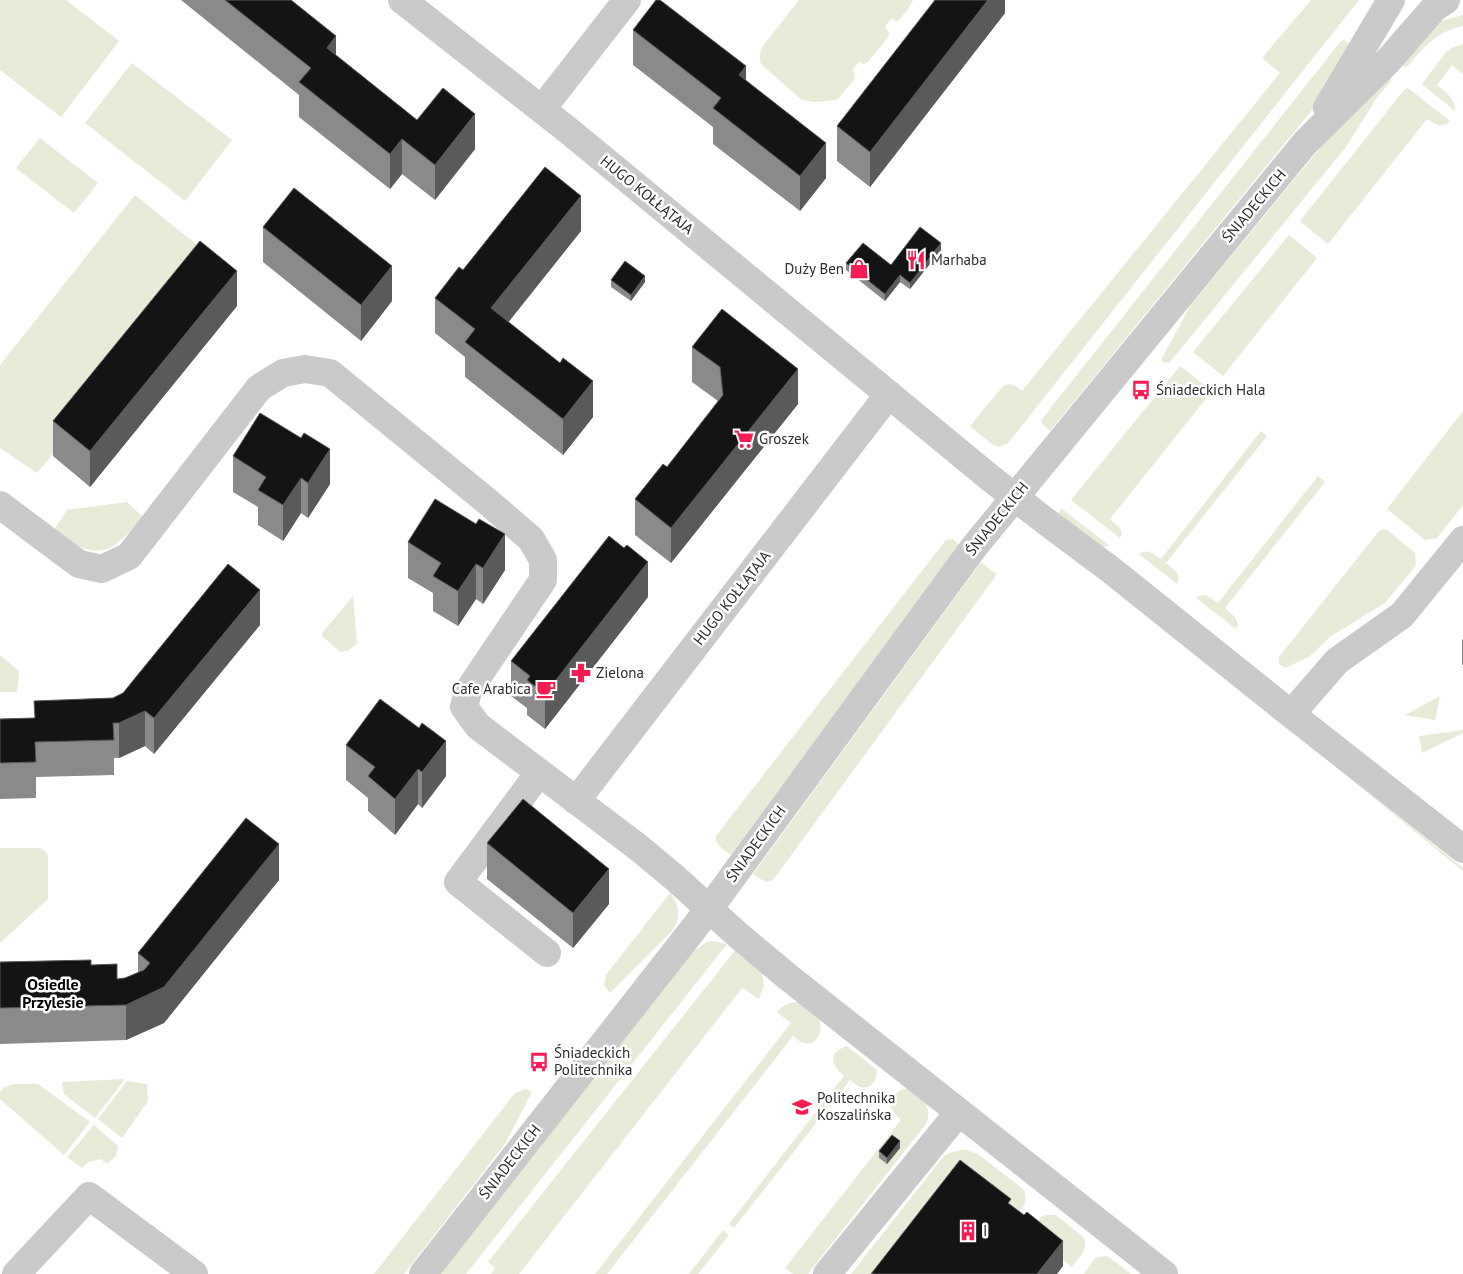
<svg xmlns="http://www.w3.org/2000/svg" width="1463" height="1274" viewBox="0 0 1463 1274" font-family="'PT Sans',sans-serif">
<rect width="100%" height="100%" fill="#fff"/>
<path fill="#e6ecd8" d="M 0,0 L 66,0 L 119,41 L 61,117 L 0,70 Z
M 799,0 L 913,0 L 908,9 L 899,20 L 896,21 L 892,18 L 885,26 L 889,33 L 888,37 L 867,63 L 863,64 L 860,61 L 852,70 L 854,72 L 855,78 L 838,99 L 828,101 L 814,102 L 802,100 L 761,64 C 759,57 759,53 763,46 Z
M 1311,0 L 1359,0 L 1008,443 L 999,447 L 993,445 L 970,426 L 1004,385 C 1013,383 1016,386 1022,391 L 1280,73 L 1262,58 Z
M 1463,15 L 1463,26 C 1436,32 1425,46 1408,66 L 1404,67 L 1398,62 L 1441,21 Z
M 1344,40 L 1352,45 L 1317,104 L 1050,431 L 1041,422 L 1042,419 L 1341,41 Z
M 1463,44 L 1463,74 L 1452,65 L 1437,85 C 1446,93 1455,97 1455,111 L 1422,84 L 1446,52 L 1452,48 Z
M 132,63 L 232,140 L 185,201 L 85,123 Z
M 1391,77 L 1391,81 L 1376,99 L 1346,147 L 1170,362 L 1165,363 L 1161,360 L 1190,306 L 1344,119 Z
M 1408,88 L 1450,121 C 1442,129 1435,124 1427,119 L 1328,244 L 1300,221 L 1405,89 Z
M 40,138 L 98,183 L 74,213 L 16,168 Z
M 135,195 L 203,250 L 199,276 L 37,473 L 0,448 L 0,365 Z
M 1289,235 L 1317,258 L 1223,376 L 1193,352 Z
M 1180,366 L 1212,391 L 1110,519 C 1116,525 1125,529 1120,538 L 1071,500 Z
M 1463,411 L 1463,505 L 1437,538 L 1425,540 L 1387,509 Z
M 1261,431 L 1267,436 L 1166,563 C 1174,570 1182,573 1177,584 L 1139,554 C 1149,548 1153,554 1161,559 Z
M 1318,476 L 1325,482 L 1225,608 L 1235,617 L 1238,624 L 1236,629 L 1196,598 C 1205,591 1211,599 1218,603 Z
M 127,502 L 143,517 C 135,526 125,537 115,545 C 94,559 69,544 55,528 L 67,510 Z
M 1061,509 L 1062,509 L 1110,546 L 1100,547 L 1058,514 Z
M 1386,529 L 1415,553 L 1416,565 L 1385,603 L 1331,636 L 1309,657 L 1285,668 L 1279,664 L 1279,657 L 1379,531 Z
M 953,539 L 959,545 L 731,855 C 724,850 715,845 716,836 L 946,540 Z
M 981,562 L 996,574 L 995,577 L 773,880 L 767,882 L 762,880 L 753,874 Z
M 353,596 L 357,644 L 349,650 L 340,652 L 322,636 L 322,633 Z
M 0,655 L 19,671 L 17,692 L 0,692 Z
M 1440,696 L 1435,720 L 1405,715 Z
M 1463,730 L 1463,733 L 1422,753 L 1419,736 Z
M 1325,758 L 1463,868 L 1463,871 Z
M 0,848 L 40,848 L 45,851 L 48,856 L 48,899 L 0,943 Z
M 670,893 C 680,905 681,918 672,931 L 610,993 L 604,985 L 606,975 Z
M 715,941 L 727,944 L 466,1274 L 440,1274 L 693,951 L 707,942 Z
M 737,948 L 762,971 L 764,985 L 759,999 L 742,988 L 519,1274 L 491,1274 L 495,1268 L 488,1262 Z
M 800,1002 L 819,1017 C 823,1028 819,1047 803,1043 C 800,1042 796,1038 793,1036 L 607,1274 L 595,1274 L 791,1023 L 777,1012 C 785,1003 788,1003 800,1002 Z
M 847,1046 L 877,1070 C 876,1079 873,1090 861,1087 C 858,1087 853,1082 850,1080 L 734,1228 L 729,1224 L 844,1076 C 831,1064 827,1053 847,1046 Z
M 125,1079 L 95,1118 L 64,1094 L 62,1082 Z
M 127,1081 L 147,1084 L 148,1101 L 122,1138 L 98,1119 Z
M 14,1084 L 38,1084 L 90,1122 L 64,1155 L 0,1099 L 0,1093 L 3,1088 Z
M 526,1089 L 532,1092 L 505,1144 L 404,1274 L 374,1274 L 515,1093 Z
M 903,1089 L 910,1089 C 923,1100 933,1106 926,1124 L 808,1274 L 793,1274 L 785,1268 L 901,1120 C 887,1107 885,1099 903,1089 Z
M 94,1125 L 118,1146 L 116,1156 L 107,1164 L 101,1159 L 88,1162 L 82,1168 L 67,1157 Z
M 960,1150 L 966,1150 L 978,1154 L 1023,1189 C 1031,1202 1020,1210 1013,1220 L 885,1274 L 851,1274 L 943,1157 L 949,1153 Z
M 1045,1215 L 1056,1215 L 1083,1237 C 1090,1249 1079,1257 1072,1267 L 1029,1234 L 1041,1217 Z
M 723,1230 L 729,1235 L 698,1274 L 689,1274 Z
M 1105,1256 L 1109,1257 L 1131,1274 L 1084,1274 L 1095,1258 Z"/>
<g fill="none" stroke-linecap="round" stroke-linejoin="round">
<path stroke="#cacaca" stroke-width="28" d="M 402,0 L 569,131 L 989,477 L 1044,520 L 1111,570 L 1291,714 L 1337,661 L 1402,615 L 1463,540
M 1327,108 L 1391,0
M 542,109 L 627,0
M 0,505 L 79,564 L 102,569 L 129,556 L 259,388 L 283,373 L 305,369 L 330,373 L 488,502 L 531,539 L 543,560 L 543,580 L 468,691 L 464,707 L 478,726 L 639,848 L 675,878 L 739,936 L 788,977 L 1164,1274
M 1291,714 L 1463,849
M 539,773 L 458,882 L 547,953
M 576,801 L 889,394
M 16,1274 L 89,1196 L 194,1274
M 423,1274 L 709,909 L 974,547 L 1305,143 L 1387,62 L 1434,8 L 1446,0
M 827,1274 L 959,1112"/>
</g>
<path fill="#8a8a8a" d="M 181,0 L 291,0 L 336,55 L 417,120 L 475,149 L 435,200 L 402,174 L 390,189 L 299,117 L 299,95 Z
M 1005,0 L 1005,13 L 870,187 L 837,161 L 837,126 Z
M 633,30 L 826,178 L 800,211 L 713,144 L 713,127 L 633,65 Z
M 263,227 L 392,301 L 361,341 L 263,262 Z
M 581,231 L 508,322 L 593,417 L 563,455 L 465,377 L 465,357 L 435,333 L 435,298 L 463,270 Z
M 941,250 L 910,289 L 900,282 L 885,301 L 846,270 L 846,263 L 891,265 Z
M 611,280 L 645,282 L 631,301 L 611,287 Z
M 237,306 L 90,487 L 53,456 L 53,421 Z
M 692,347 L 798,404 L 671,563 L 635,535 L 635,499 L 667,467 L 718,401 L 692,382 Z
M 233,456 L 330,484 L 308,518 L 301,513 L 283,541 L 258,525 L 258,507 L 233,492 Z
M 408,542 L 505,570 L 483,604 L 476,599 L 458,626 L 433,611 L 433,593 L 408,578 Z
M 648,597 L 545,729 L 527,715 L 527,708 L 511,696 L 511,661 Z
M 260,625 L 154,754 L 145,746 L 119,758 L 114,758 L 114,775 L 36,777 L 36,798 L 0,799 L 0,719 L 34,718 L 113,698 Z
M 1463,639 L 1463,665 L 1462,665 L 1462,640 Z
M 346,745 L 446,776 L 422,808 L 418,804 L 395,835 L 368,811 L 368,798 L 346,780 Z
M 487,843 L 609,904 L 573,948 L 487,879 Z
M 279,880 L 164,1023 L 126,1040 L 0,1044 L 0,962 L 91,965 L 117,979 L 125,978 L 138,973 L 138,953 Z
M 900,1148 L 887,1164 L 879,1158 L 879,1151 Z"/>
<path fill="#5a5a5a" d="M 988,0 L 1005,0 L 1005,13 L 870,187 L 870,152 Z
M 336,36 L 336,71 L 327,48 Z
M 746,66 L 746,102 L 739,75 Z
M 475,114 L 475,149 L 435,200 L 435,165 Z
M 402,139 L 402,174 L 390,189 L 390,154 Z
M 826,143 L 826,178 L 800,211 L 800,176 Z
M 581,196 L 581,231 L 491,344 L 491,308 Z
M 941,243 L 941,250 L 910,289 L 910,283 Z
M 392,266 L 392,301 L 361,341 L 361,305 Z
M 237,271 L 237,306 L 90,487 L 90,451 Z
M 900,275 L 900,282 L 885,301 L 885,294 Z
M 645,276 L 645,282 L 631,301 L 631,295 Z
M 798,369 L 798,404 L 671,563 L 671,528 Z
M 593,381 L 593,417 L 563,455 L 563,419 Z
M 330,449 L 330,484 L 308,518 L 308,483 Z
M 301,478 L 301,513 L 283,541 L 283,505 Z
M 505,534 L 505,570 L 483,604 L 483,568 Z
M 648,562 L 648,597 L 545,729 L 545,694 Z
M 476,564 L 476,599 L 458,626 L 458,591 Z
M 260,590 L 260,625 L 154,754 L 154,718 Z
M 145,711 L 145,746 L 119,758 L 119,723 Z
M 446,741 L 446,776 L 422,808 L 422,772 Z
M 418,769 L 418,804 L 395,835 L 395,799 Z
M 279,844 L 279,880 L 164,1023 L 126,1040 L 126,1005 Z
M 609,869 L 609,904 L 573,948 L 573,913 Z
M 900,1141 L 900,1148 L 887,1164 L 887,1158 Z
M 1063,1241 L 1063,1266 L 1057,1274 L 1037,1274 Z"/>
<path fill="#141414" stroke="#5a5a5a" d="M 225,0 L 291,0 L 336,36 L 327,48 L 417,120 L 443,88 L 475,114 L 435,165 L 402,139 L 390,154 L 299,82 L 311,68 Z
M 656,0 L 660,0 L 746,66 L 739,75 L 826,143 L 800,176 L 713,108 L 721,98 L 633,30 Z
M 935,0 L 988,0 L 870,152 L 837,126 Z
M 545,167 L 581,196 L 491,308 L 560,363 L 563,358 L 593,381 L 563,419 L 465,342 L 475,329 L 435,298 L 459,267 L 463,270 Z
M 294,188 L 392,266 L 361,305 L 263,227 Z
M 920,227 L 941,243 L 910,283 L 900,275 L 885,294 L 846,263 L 863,243 L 891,265 Z
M 200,241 L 237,271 L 90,451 L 53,421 Z
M 625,261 L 645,276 L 631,295 L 611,280 Z
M 722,309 L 798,369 L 671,528 L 635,499 L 663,464 L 667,467 L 723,395 L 720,367 L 692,347 Z
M 260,413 L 301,438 L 304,433 L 330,449 L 308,483 L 301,478 L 283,505 L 258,490 L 266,477 L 233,456 Z
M 435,499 L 476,524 L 479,519 L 505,534 L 483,568 L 476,564 L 458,591 L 433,576 L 441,563 L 408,542 Z
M 609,536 L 624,548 L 627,545 L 648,562 L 545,694 L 527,680 L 530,676 L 511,661 Z
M 228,564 L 260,590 L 154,718 L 145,711 L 119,723 L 113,723 L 114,740 L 35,742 L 36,762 L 0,763 L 0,719 L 35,718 L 34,701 L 113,698 L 123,693 Z
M 380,699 L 419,728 L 422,723 L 446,741 L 422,772 L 418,769 L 395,799 L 368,776 L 375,767 L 346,745 Z
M 523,799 L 609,869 L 573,913 L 487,843 Z
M 246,818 L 279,844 L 164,987 L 126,1005 L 0,1008 L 0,962 L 91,960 L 91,965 L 117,964 L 117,979 L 125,978 L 144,970 L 150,963 L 138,953 Z
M 892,1135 L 900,1141 L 887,1158 L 879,1151 Z
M 960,1160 L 1011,1199 L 1008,1203 L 1024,1215 L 1027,1212 L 1063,1241 L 1037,1274 L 871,1274 Z"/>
<defs>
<symbol id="restaurant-bare" viewBox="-9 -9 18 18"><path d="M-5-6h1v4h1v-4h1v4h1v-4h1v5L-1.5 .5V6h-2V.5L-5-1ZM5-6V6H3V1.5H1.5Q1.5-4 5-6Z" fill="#f51d53" stroke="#fff" stroke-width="2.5" paint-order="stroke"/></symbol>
<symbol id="shop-bare" viewBox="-9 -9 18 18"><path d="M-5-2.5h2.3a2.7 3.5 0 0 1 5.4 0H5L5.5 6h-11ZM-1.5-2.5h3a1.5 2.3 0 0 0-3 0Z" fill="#f51d53" stroke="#fff" stroke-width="2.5" paint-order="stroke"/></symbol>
<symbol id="bus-bare" viewBox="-9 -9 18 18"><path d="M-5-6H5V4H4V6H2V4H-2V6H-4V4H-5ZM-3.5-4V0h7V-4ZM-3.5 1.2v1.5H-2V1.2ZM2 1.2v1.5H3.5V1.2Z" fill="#f51d53" stroke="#fff" stroke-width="2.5" paint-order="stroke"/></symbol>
<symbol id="supermarket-bare" viewBox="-9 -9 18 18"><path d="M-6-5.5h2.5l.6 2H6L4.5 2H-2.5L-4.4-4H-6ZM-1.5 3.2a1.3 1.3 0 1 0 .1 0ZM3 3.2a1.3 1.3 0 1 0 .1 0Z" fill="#f51d53" stroke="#fff" stroke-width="2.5" paint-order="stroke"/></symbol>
<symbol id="pharmacy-bare" viewBox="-9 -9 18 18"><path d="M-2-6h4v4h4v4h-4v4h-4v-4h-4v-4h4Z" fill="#f51d53" stroke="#fff" stroke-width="2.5" paint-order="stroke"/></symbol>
<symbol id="cafe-bare" viewBox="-9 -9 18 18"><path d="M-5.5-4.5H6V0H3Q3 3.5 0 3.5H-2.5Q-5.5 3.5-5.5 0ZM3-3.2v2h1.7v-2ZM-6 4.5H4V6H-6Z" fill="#f51d53" stroke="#fff" stroke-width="2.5" paint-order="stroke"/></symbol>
<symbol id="university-bare" viewBox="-9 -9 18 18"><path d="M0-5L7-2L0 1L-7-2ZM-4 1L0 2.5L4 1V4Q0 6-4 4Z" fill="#f51d53" stroke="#fff" stroke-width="2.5" paint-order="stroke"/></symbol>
<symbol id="building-bare" viewBox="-9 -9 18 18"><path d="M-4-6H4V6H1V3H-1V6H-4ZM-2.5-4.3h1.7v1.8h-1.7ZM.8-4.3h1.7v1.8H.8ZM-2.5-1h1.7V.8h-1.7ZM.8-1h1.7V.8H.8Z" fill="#f51d53" stroke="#fff" stroke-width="2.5" paint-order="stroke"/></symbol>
</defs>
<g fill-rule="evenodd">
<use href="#restaurant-bare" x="902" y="246" width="28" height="28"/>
<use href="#shop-bare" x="845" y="255" width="28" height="28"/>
<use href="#bus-bare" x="1127" y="376" width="28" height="28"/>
<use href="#supermarket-bare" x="730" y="425" width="28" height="28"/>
<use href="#pharmacy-bare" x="567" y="659" width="28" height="28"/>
<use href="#cafe-bare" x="532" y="675" width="28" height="28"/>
<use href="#bus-bare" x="525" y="1048" width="28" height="28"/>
<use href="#university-bare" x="788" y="1093" width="28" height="28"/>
<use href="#building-bare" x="954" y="1217" width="28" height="28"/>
</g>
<g text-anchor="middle" stroke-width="5" stroke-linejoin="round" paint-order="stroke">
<g font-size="15" fill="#2d2d2d" stroke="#fff">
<text transform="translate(647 195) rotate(39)" y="5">HUGO KOŁŁĄTAJA</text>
<text transform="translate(1254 206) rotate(-50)" y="5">ŚNIADECKICH</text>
<text transform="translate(997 519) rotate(-51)" y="5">ŚNIADECKICH</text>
<text transform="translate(732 598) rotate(-52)" y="5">HUGO KOŁŁĄTAJA</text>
<text transform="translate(756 844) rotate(-54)" y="5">ŚNIADECKICH</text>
<text transform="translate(510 1162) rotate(-52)" y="5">ŚNIADECKICH</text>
</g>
<g font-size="15" fill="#2d2d2d" stroke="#fff" text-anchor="start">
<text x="931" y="265">Marhaba</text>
<text x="844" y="274" text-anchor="end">Duży Ben</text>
<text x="1156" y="395">Śniadeckich Hala</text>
<text x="759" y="444">Groszek</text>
<text x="596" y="678">Zielona</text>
<text x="531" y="694" text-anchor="end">Cafe Arabica</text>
<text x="554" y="1058">Śniadeckich<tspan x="554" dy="17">Politechnika</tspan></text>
<text x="817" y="1103">Politechnika<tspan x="817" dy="17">Koszalińska</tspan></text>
<text x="983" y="1236">I</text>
</g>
<g font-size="16" font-weight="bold" fill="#000" stroke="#fff">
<text x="53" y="990">Osiedle<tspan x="53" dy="18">Przylesie</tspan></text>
</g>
</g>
</svg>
